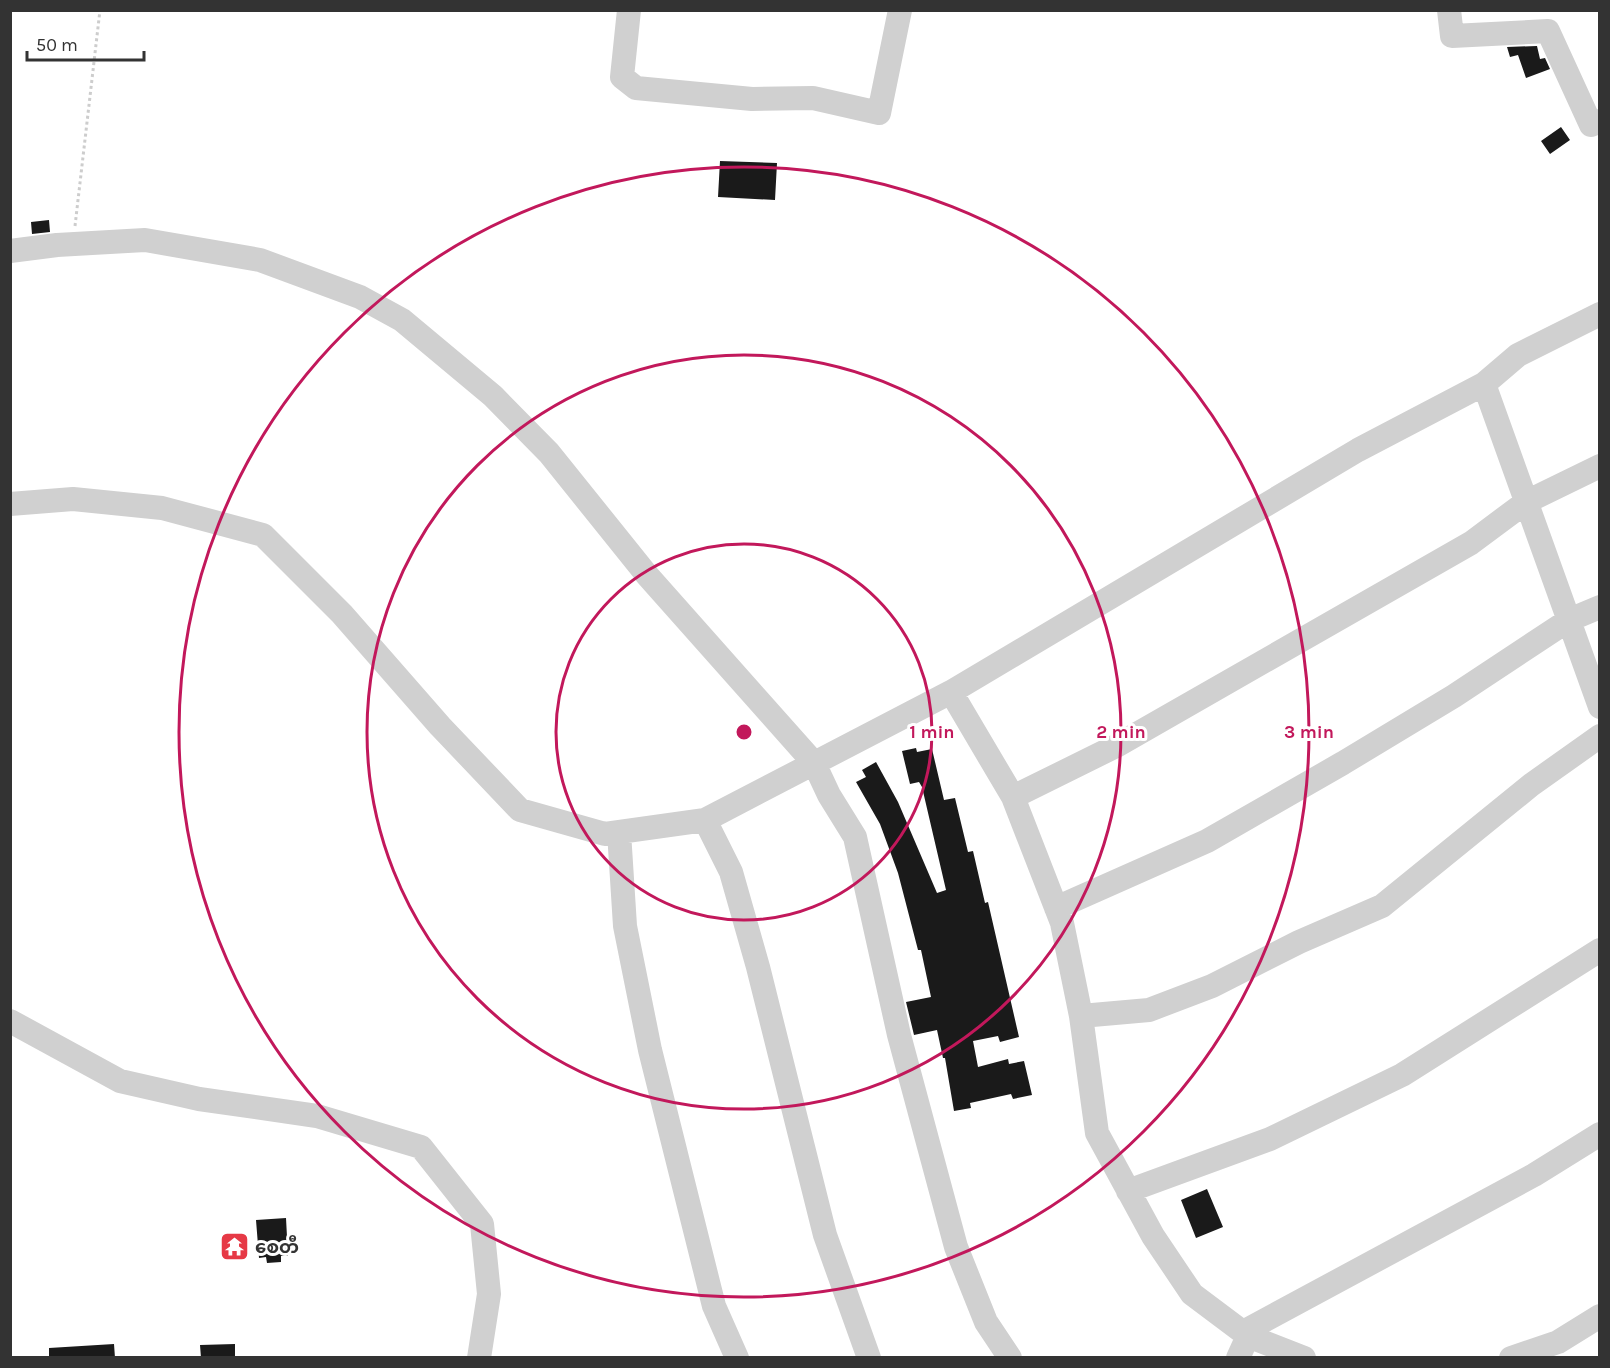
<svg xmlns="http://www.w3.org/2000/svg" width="1610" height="1368" viewBox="0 0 1610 1368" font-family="Karla,'Noto Sans Myanmar',sans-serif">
<rect width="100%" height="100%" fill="#fff"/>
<path fill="#1a1a1a" d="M 1537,46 L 1540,59 L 1545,58 L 1550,69 L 1526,78 L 1518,55 L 1510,57 L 1507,47 Z
M 1561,127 L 1570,140 L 1550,154 L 1541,141 Z
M 720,161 L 777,163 L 775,200 L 718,197 Z
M 49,220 L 50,232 L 32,234 L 31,222 Z
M 916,748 L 917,752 L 932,749 L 944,800 L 955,798 L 968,852 L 973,851 L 985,903 L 988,902 L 1019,1037 L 1000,1042 L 998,1036 L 973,1041 L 978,1067 L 1008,1059 L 1009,1064 L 1024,1061 L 1032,1095 L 1013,1099 L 1011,1094 L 970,1103 L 971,1108 L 954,1111 L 945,1058 L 943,1058 L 937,1030 L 914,1035 L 906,1002 L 931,997 L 921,950 L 918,950 L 898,873 L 880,824 L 856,782 L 866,777 L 862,770 L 876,762 L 898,802 L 937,893 L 946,890 L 922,787 L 919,782 L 910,784 L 902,751 Z
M 1207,1189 L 1223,1227 L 1196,1238 L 1181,1200 Z
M 286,1218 L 288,1256 L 281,1256 L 281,1262 L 267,1263 L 266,1257 L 259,1258 L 256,1220 Z
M 114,1344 L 115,1358 L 49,1358 L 49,1348 Z
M 235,1344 L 235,1358 L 201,1358 L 200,1345 Z"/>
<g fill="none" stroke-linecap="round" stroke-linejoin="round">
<path stroke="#cdcdcd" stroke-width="3" stroke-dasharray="3 3" stroke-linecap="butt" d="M 75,226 L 100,10"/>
<path stroke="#d0d0d0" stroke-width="24" d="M 629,10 L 622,77 L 636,88 L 752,99 L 813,98 L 879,113 L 900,10
M 1449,10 L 1452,36 L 1548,31 L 1591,125 L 1600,121
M 10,251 L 57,245 L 145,240 L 260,260 L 360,297 L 402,320 L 493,396 L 549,453 L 647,575 L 814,763 L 829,795 L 855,837 L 899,1035 L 956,1247 L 986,1322 L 1010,1358
M 1600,314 L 1518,355 L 1484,384 L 1600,707
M 10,504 L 73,499 L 162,508 L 263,535 L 342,614 L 440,726 L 520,810 L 605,834 L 705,820 L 951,692
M 1013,797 L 1116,746 L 1471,543 L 1526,502 L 1600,466
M 705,820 L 731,872 L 758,967 L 825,1235 L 869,1358
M 619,832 L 625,926 L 650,1050 L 714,1306 L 737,1358
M 1056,908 L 1207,841 L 1343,763 L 1454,696 L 1569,620 L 1600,607
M 1081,1016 L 1149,1010 L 1212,986 L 1299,942 L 1382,906 L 1531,785 L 1600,736
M 10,1021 L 120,1081 L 199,1099 L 317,1116 L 421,1147 L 482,1224 L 489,1294 L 479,1358
M 1128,1191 L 1270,1139 L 1402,1075 L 1600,950
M 1243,1332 L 1534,1175 L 1600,1134
M 1238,1358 L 1248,1336
M 1304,1358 L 1248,1336 L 1192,1294 L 1153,1236 L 1097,1133 L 1081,1016 L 1062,923 L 1013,797 L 951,692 L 1358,450 L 1484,384
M 1511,1358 L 1558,1342 L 1600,1316"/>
</g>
<g fill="none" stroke="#c2185b" stroke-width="3">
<circle cx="744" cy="732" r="188"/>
<circle cx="744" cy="732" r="377"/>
<circle cx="744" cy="732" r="565"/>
</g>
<defs>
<symbol id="temple-square" viewBox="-11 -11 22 22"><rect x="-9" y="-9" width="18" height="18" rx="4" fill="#e63946" stroke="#fff"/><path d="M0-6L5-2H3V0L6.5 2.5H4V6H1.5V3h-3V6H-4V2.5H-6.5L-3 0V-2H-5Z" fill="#fff"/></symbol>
</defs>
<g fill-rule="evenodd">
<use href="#temple-square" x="218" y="1230" width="33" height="33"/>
</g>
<g text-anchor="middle" stroke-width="6" stroke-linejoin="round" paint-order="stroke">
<g font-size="18" font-weight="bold" fill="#333" stroke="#fff" text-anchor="start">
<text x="255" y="1253">စေတီ</text>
</g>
</g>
<circle cx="744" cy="732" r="9" fill="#c2185b" stroke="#fff" stroke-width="3"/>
<g font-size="18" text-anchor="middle" font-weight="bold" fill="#c2185b" stroke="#fff" stroke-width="6" stroke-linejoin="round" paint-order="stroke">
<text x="932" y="738">1 min</text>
<text x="1121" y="738">2 min</text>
<text x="1309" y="738">3 min</text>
</g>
<rect width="1610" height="1368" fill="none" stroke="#333333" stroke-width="24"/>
<path d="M27 51v9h117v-9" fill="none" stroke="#333333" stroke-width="3"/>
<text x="36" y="51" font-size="18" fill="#333333" stroke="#ffffff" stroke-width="4.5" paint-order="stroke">50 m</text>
</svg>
